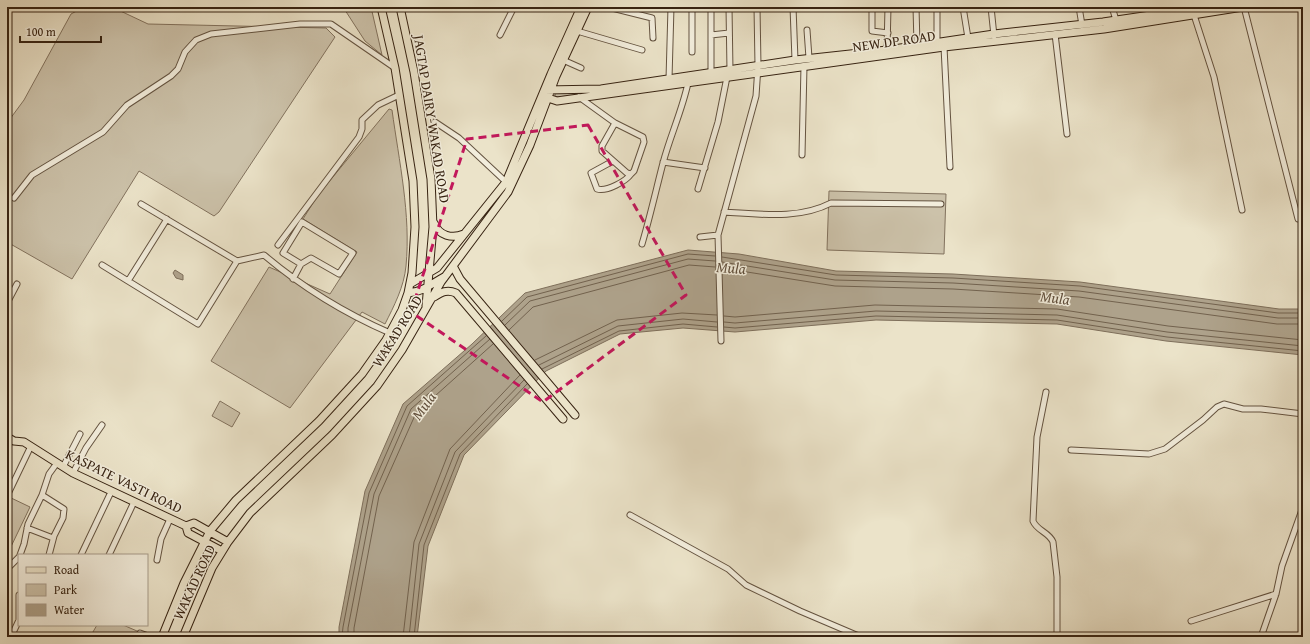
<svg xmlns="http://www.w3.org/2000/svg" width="1310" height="644" viewBox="0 0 1310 644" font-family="'Gentium Book Plus',serif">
<rect width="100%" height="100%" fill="#ebe3c9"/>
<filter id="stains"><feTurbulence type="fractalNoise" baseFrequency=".005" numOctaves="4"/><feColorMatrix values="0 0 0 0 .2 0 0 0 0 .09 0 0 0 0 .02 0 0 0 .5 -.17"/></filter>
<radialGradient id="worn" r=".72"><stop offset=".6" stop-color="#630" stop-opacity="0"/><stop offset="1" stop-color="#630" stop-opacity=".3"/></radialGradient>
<path fill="#ccc2aa" stroke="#82725e" d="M 84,7 L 112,7 L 148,24 L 326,28 L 335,37 L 219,212 L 214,216 L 139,171 L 72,279 L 7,242 L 7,123 L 24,100 L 71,14 Z
M 343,7 L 371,7 L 382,55 L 365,41 Z
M 564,91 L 593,91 L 594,94 L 555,97 L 555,94 Z
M 389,109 L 392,110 C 399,161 411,215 406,266 C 404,287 394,306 385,324 L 362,312 L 290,408 L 211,361 L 269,267 L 330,294 L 357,252 L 303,219 L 318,195 Z
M 829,191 L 946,194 L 944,254 L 827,250 Z
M 220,401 L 240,413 L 232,427 L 212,416 Z
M 7,496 L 30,507 L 7,555 Z
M 97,625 L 123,625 L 151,637 L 90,637 Z"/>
<path fill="#aea28b" stroke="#7e6f5b" d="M 688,250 L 739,254 L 836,271 L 953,274 L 1080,282 L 1279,309 L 1303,309 L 1303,355 L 1166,341 L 1057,324 L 876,320 L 735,332 L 683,328 L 620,334 L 546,371 L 464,455 L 428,546 L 417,637 L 339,637 L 339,627 L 365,491 L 403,404 L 472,344 L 525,293 Z
M 175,270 L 183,275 L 183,280 L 176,278 L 173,273 Z"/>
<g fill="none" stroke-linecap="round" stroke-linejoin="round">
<path stroke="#72624e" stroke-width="1" d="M 722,257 L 836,275 L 953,278 L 1080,286 L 1278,313 L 1303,313
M 722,262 L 835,280 L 953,283 L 1079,291 L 1278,318 L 1303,318
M 722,268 L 835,286 L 953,289 L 1079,297 L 1277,324 L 1303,324
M 724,316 L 735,317 L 875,305 L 1057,309 L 1168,326 L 1303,340
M 502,321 L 527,297 L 688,254 L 715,256
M 724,322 L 735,323 L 876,311 L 1057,315 L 1167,332 L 1303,346
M 505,325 L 530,301 L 688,259 L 715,261
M 724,327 L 735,328 L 876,316 L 1057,320 L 1167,337 L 1303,351
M 509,330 L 533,307 L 689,265 L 715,267
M 535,360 L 617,320 L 682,313 L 717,315
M 539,365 L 618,326 L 683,319 L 717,322
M 542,369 L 619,331 L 683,324 L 717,327
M 342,637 L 343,627 L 369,493 L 407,406 L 486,336
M 348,637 L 348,628 L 374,494 L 411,409 L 490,339
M 354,637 L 354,628 L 379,496 L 416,413 L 493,344
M 403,637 L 414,542 L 450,449 L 520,375
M 409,637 L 419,544 L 455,452 L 524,380
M 414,637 L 424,545 L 460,454 L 527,384"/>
<defs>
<path id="minor" d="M 608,7 L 652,18 L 653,38
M 692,7 L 692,52
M 711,7 L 711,73
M 729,7 L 730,71
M 793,7 L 795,60
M 872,7 L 872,31 L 888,33
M 916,7 L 917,45
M 963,7 L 968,38
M 991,7 L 994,36
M 1079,7 L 1082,25
M 1112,7 L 1116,20
M 1159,7 L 1161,13
M 1244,7 L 1298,219
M 1194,15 L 1214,77 L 1242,210
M 807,30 L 809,58
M 577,31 L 642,50
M 1055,34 L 1067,134
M 500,35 L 514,7
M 711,35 L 729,33
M 937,42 L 937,7
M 944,47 L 950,167
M 887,50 L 888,7
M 563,60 L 581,68
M 669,79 L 671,7
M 579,97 L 615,123 L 602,146 L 602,151 L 627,173 L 631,174 L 634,171 L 644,142 L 643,137 L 615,123
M 7,109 L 7,115
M 435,122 L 459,138 L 506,182
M 802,155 L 804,66
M 613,161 L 591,173 L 597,189 C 607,192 626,181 631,174
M 663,162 L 705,168
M 698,189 L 718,122 L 727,77
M 14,198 L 32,175 L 103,132 L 127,105 L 171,76 L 178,69 L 185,52 L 196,40 L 211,34 L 300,24 L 331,24 L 395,68
M 724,212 C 760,214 798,220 831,203 L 941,204
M 700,237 L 718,235
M 642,244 C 650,217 656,190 663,163 C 670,136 682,111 688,83
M 278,245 L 359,137 L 362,129 L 362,120 L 378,105 L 399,95
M 237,261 L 264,255 C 302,287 344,313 390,333
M 102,265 L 198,324 L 237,261 L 141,204
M 293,279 L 301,264 L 311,258 L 339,274 L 353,253 L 302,222 L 283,253 L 301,264
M 128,281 L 167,219
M 7,303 L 17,284
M 721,341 L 718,235 L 756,96 L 758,66 L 757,7
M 1046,392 L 1037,437 L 1033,521 C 1037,531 1049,532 1053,542 L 1057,577 L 1057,637
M 1071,450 L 1149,454 L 1165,449 L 1203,420 L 1217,407 L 1224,404 L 1243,409 L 1261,409 L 1303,414
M 63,467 L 80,434
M 73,473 L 86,448 L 102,425
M 42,495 L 49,474 L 57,463
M 7,496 L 31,446
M 630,515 L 728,569 L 746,585 L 800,611 L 861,637
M 27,528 L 53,538
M 20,555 L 24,544 L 28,524 L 42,495 L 64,509 L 63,518 L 54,536 L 49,555
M 81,555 L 111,492
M 109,555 L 134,502
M 157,560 L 161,539 L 170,519
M 7,569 L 19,557
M 1191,621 L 1276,594
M 140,633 L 151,637
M 11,637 L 19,620 L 19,595
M 1261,637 L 1276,594 L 1282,566 L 1303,507"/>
<path id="major" d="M 400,7 L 414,72 L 431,179 L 433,227 L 426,306
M 545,90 L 601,89 L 795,60 L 887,50 L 994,34 L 1103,22 L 1205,7
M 542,96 L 557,101 L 944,47 L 1104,29 L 1243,7
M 434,223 C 439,236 452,239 464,234
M 453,266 L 460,279 L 575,415
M 410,284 L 437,268 L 506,182 L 551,74 L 581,7
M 408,293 C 423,292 431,284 444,277
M 434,297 C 442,292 447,289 456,293 L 563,419
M 7,437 L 14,441 L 24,442 L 73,473 L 186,526 L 194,523 L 228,542
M 186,526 L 188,533 L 222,551
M 162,637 L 184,583 L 210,531 L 236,500 L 319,421 L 362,374 L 386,340 L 402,310 L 408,293 L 412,273 L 415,227 L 413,181 L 395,68 L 381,7
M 183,637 L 212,568 L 228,542 L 250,513 L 332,435 L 377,386 L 402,350 L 441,282 L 508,192 L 530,145 L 556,76 L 588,7"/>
</defs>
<use href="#minor" stroke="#645340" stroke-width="7"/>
<use href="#major" stroke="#372312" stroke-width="9"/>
<use href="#minor" stroke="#f2eddc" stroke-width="5"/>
<use href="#major" stroke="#ebe3c9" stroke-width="7"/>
</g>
<path fill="none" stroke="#c2185b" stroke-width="3" stroke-dasharray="8 5" stroke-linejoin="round" d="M 588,125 L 686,295 L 543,402 L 411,312 L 467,139 Z"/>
<g text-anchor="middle" stroke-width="3" stroke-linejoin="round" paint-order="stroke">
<g font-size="14" fill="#372312" stroke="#f2eddc">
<text transform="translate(894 41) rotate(-8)" y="5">NEW DP ROAD</text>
<text transform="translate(432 119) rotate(81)" y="5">JAGTAP DAIRY-WAKAD ROAD</text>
<text transform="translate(397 331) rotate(-58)" y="5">WAKAD ROAD</text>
<text transform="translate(124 481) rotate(26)" y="5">KASPATE VASTI ROAD</text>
<text transform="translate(194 582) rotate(-65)" y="5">WAKAD ROAD</text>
</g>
<g font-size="15" font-style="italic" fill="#614f3c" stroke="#f2eddc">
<text transform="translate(731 268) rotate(4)" y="5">Mula</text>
<text transform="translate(1055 298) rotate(7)" y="5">Mula</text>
<text transform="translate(424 406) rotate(-54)" y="5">Mula</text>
</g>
</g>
<rect width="1310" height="644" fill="none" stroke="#ebe3c9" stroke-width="24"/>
<rect x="8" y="8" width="1294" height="628" fill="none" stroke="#372312" stroke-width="2"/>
<rect x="12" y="12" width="1286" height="620" fill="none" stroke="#372312"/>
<rect x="18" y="554" width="130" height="72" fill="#f2eddc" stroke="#a79c8b"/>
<rect x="26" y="567" width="20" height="6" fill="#ebe3c9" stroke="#a79c8b"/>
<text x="54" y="574" font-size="12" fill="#372312">Road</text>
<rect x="26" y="584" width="20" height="12" fill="#ccc2aa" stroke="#a79c8b"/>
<text x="54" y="594" font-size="12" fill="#372312">Park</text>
<rect x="26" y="604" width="20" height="12" fill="#aea28b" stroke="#a79c8b"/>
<text x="54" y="614" font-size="12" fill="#372312">Water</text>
<path d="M20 36v6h81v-6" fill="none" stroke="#372312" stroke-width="2"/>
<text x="26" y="36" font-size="12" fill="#372312" stroke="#f2eddc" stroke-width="3" paint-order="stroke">100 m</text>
<rect width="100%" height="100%" filter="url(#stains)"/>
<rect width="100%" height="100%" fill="url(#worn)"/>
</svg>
